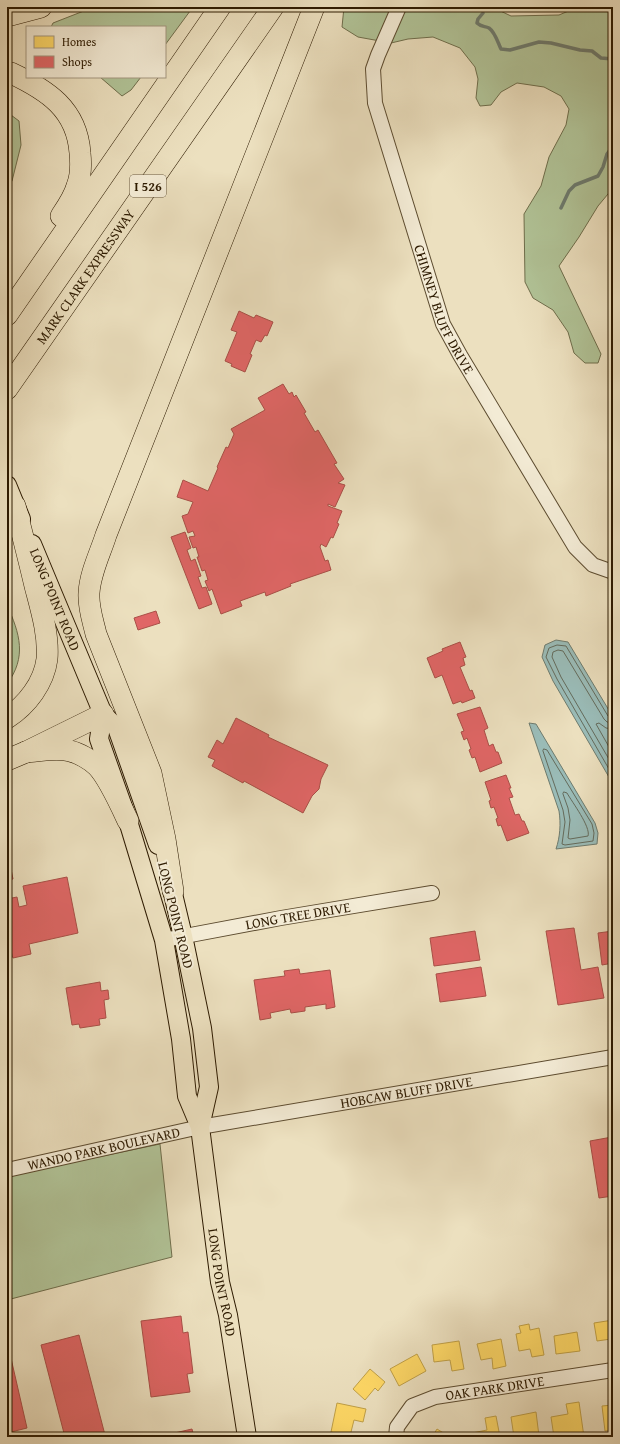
<svg xmlns="http://www.w3.org/2000/svg" width="620" height="1444" viewBox="0 0 620 1444" font-family="'Gentium Book Plus',serif">
<rect width="100%" height="100%" fill="#ece0bf"/>
<filter id="stains"><feTurbulence type="fractalNoise" baseFrequency=".005" numOctaves="4"/><feColorMatrix values="0 0 0 0 .2 0 0 0 0 .09 0 0 0 0 .02 0 0 0 .5 -.17"/></filter>
<radialGradient id="worn" r=".72"><stop offset=".6" stop-color="#630" stop-opacity="0"/><stop offset="1" stop-color="#630" stop-opacity=".3"/></radialGradient>
<path fill="#b1c397" stroke="#6f6e4c" d="M 94,7 L 193,7 L 165,45 L 165,27 L 51,27 L 53,23 Z
M 344,7 L 492,7 L 511,16 L 559,15 L 578,7 L 613,7 L 613,188 L 598,206 L 579,237 L 559,266 L 601,354 L 598,363 L 585,363 L 574,353 L 568,332 L 553,310 L 533,298 L 525,282 L 524,214 L 541,186 L 549,157 L 566,125 L 569,109 L 561,96 L 544,87 L 517,83 L 501,92 L 491,105 L 480,106 L 476,98 L 478,79 L 475,67 L 460,48 L 433,37 L 408,39 L 391,43 L 358,37 L 342,27 Z
M 100,77 L 141,77 L 131,90 L 122,96 Z
M 7,112 L 19,121 L 21,145 L 12,181 L 7,187 Z
M 7,605 C 20,634 27,657 7,684 Z
M 160,1144 L 172,1257 L 7,1300 L 7,1176 Z"/>
<path fill="#9abcb8" stroke="#6e7b6e" d="M 556,640 L 568,642 L 613,717 L 613,784 L 553,681 L 542,657 L 545,645 Z
M 529,723 L 536,724 L 595,823 L 598,833 L 597,844 L 556,849 C 560,837 561,824 559,811 Z"/>
<path fill="#ffd966" stroke="#c0a047" d="M 613,1320 L 613,1345 L 612,1345 L 611,1339 L 597,1341 L 594,1323 Z
M 529,1324 L 530,1330 L 539,1328 L 544,1355 L 532,1357 L 530,1349 L 519,1351 L 516,1334 L 521,1333 L 519,1326 Z
M 577,1332 L 580,1351 L 556,1354 L 554,1336 Z
M 501,1339 L 506,1366 L 493,1369 L 492,1358 L 481,1360 L 477,1344 Z
M 459,1341 L 464,1369 L 452,1371 L 450,1360 L 434,1362 L 432,1345 Z
M 417,1354 L 426,1371 L 399,1386 L 390,1369 Z
M 370,1369 L 385,1382 L 378,1391 L 375,1388 L 365,1400 L 353,1389 Z
M 579,1402 L 584,1437 L 554,1437 L 551,1417 L 568,1414 L 566,1404 Z
M 337,1403 L 366,1409 L 363,1422 L 354,1420 L 350,1436 L 331,1432 Z
M 613,1405 L 613,1430 L 605,1431 L 602,1406 Z
M 536,1412 L 539,1436 L 514,1437 L 511,1417 Z
M 496,1416 L 500,1437 L 468,1437 L 467,1434 L 487,1430 L 485,1418 Z
M 437,1429 L 450,1437 L 432,1437 Z"/>
<path fill="#e06666" stroke="#aa4f47" d="M 239,311 L 254,318 L 256,315 L 273,322 L 267,336 L 265,335 L 261,342 L 256,340 L 250,354 L 252,355 L 245,372 L 231,366 L 232,364 L 225,361 L 237,332 L 231,330 Z
M 283,384 L 289,394 L 292,392 L 294,397 L 296,395 L 306,412 L 304,413 L 315,432 L 318,430 L 337,463 L 334,464 L 344,479 L 338,483 L 345,485 L 335,507 L 328,504 L 328,506 L 342,511 L 337,523 L 339,524 L 333,538 L 331,537 L 326,547 L 321,544 L 320,547 L 325,561 L 328,560 L 331,570 L 290,584 L 291,586 L 266,596 L 265,592 L 240,601 L 242,606 L 221,614 L 212,589 L 209,591 L 205,581 L 208,580 L 205,570 L 202,571 L 197,557 L 199,557 L 196,547 L 193,548 L 189,537 L 195,536 L 193,531 L 188,533 L 182,516 L 188,514 L 193,502 L 177,497 L 183,480 L 208,491 L 218,468 L 217,467 L 226,447 L 228,448 L 234,434 L 231,429 L 265,410 L 258,398 Z
M 185,532 L 191,548 L 187,550 L 191,561 L 195,559 L 201,576 L 198,577 L 202,588 L 206,587 L 212,604 L 199,609 L 171,537 Z
M 156,611 L 160,623 L 138,630 L 134,618 Z
M 460,642 L 466,657 L 463,658 L 465,665 L 460,667 L 470,691 L 472,690 L 475,698 L 462,703 L 461,701 L 453,704 L 442,675 L 435,678 L 427,658 L 443,651 L 442,649 Z
M 480,707 L 488,728 L 484,730 L 489,746 L 493,744 L 496,752 L 498,752 L 502,763 L 480,772 L 475,757 L 472,758 L 469,750 L 471,749 L 467,738 L 464,740 L 461,732 L 464,731 L 457,714 Z
M 236,718 L 269,735 L 268,737 L 328,765 L 321,779 L 319,789 L 312,796 L 303,813 L 244,781 L 243,783 L 212,766 L 215,760 L 208,757 L 217,740 L 223,744 Z
M 506,775 L 511,788 L 509,788 L 513,797 L 509,798 L 515,815 L 519,814 L 522,821 L 524,821 L 529,833 L 507,841 L 501,825 L 498,826 L 496,819 L 498,818 L 494,807 L 491,808 L 489,801 L 491,800 L 485,782 Z
M 7,849 L 13,879 L 7,880 Z
M 67,877 L 78,933 L 29,944 L 31,954 L 13,958 L 10,948 L 7,949 L 7,899 L 17,897 L 19,907 L 27,905 L 23,886 Z
M 574,928 L 581,970 L 598,967 L 604,998 L 558,1005 L 546,931 Z
M 475,931 L 480,960 L 434,966 L 430,938 Z
M 613,931 L 613,963 L 602,965 L 598,933 Z
M 481,967 L 486,996 L 440,1002 L 436,974 Z
M 299,969 L 300,974 L 330,970 L 335,1007 L 326,1009 L 326,1004 L 305,1007 L 305,1011 L 291,1013 L 290,1009 L 270,1013 L 271,1018 L 260,1020 L 254,980 L 285,976 L 284,971 Z
M 100,982 L 101,991 L 108,990 L 109,999 L 104,1000 L 106,1018 L 99,1019 L 100,1025 L 80,1028 L 79,1024 L 72,1025 L 66,988 Z
M 612,1137 L 613,1196 L 599,1198 L 590,1141 Z
M 181,1316 L 183,1333 L 188,1332 L 193,1373 L 187,1374 L 190,1392 L 151,1397 L 141,1321 Z
M 79,1335 L 105,1435 L 99,1437 L 65,1437 L 41,1345 Z
M 7,1354 L 10,1354 L 27,1428 L 7,1433 Z
M 192,1429 L 194,1437 L 157,1437 Z"/>
<g fill="none" stroke-linecap="round" stroke-linejoin="round">
<path stroke="#646b5c" stroke-width="1" d="M 613,718 L 608,716 L 566,646 L 557,645 L 549,648 L 546,657 L 557,679 L 613,776
M 613,723 L 607,722 L 604,719 L 563,651 L 558,650 L 553,652 L 552,657 L 561,677 L 613,766
M 613,729 L 606,728 L 599,723 L 596,724 L 613,754
M 544,749 L 547,750 L 592,824 L 594,833 L 593,841 L 565,845 L 562,844 L 565,822 L 563,810 L 543,751 Z
M 564,792 L 567,793 C 572,802 591,827 588,836 L 570,839 L 568,838 L 570,820 L 568,808 L 563,794 Z"/>
<path stroke="#6e7b6e" stroke-width="3.5" d="M 483,13 L 478,19 L 477,23 C 481,27 485,26 489,28 C 495,32 498,43 501,49 L 510,50 L 539,42 L 551,43 L 580,50 L 592,51 L 601,58 L 613,59
M 561,208 L 569,191 L 575,185 L 598,176 L 603,167 L 607,154 L 613,146"/>
<defs>
<g id="minor">
<path id="s1" d="M 399,7 L 378,55 L 373,69 L 375,103 L 443,324 L 460,355 L 575,547 L 593,565 L 613,572"/>
<path id="s2" d="M 164,940 L 281,918 L 432,893"/>
<path id="s3" d="M 7,1170 L 200,1127 L 613,1057"/>
<path id="s4" d="M 396,1437 L 397,1427 L 412,1406 L 435,1397 L 613,1370"/>
</g>
<g id="major">
<path d="M 7,485 L 21,519"/>
<path id="s5" d="M 32,544 L 103,714 L 117,728 L 158,845"/>
<path id="s6" d="M 103,714 L 99,739 L 128,821 L 164,940 L 181,1039 L 187,1096 L 200,1127 L 220,1282 L 228,1315 L 247,1437"/>
<path d="M 169,877 L 183,936 L 202,1028 L 209,1087 L 200,1127"/>
</g>
<g id="highway">
<path d="M 7,16 L 41,7"/>
<path d="M 7,73 L 11,73 C 47,90 77,109 80,153 C 81,163 81,176 77,186 C 74,197 67,207 61,216"/>
<path d="M 7,315 L 220,7"/>
<path id="s7" d="M 7,389 L 273,7"/>
<path d="M 7,718 C 27,705 44,683 47,659 C 49,635 41,609 35,586 C 29,560 22,533 15,506"/>
<path d="M 26,752 C 40,751 57,747 70,751 C 79,753 91,760 97,766 C 108,777 121,806 128,821"/>
<path d="M 7,760 L 26,752 L 103,714"/>
<path d="M 173,891 L 165,839 L 151,773 L 96,634 C 93,621 88,607 89,593 C 90,573 100,554 106,535 L 314,7"/>
</g>
</defs>
<use href="#minor" stroke="#5d4c30" stroke-width="16"/>
<use href="#major" stroke="#2d1a00" stroke-width="20"/>
<use href="#highway" stroke="#2d1a00" stroke-width="22"/>
<use href="#minor" stroke="#f3ebd5" stroke-width="14"/>
<use href="#major" stroke="#ece0bf" stroke-width="18"/>
<use href="#highway" stroke="#ece0bf" stroke-width="21"/>
</g>
<g text-anchor="middle" stroke-width="4" stroke-linejoin="round" paint-order="stroke">
<rect fill="#f3ebd5" stroke="#685940" stroke-width="1" x="130" y="175" width="36" height="22" rx="3"/>
<g font-size="13" font-weight="bold" fill="#2d1a00">
<text x="148" y="191">I 526</text>
</g>
<g font-size="14" fill="#2d1a00" stroke="#f3ebd5">
<text dy="5" stroke="none"><textPath href="#s7" startOffset="137">MARK CLARK EXPRESSWAY</textPath></text>
<text dy="5" stroke="none"><textPath href="#s1" startOffset="319">CHIMNEY BLUFF DRIVE</textPath></text>
<text dy="5" stroke="none"><textPath href="#s5" startOffset="60">LONG POINT ROAD</textPath></text>
<text transform="translate(176 915) rotate(76)" y="5">LONG POINT ROAD</text>
<text dy="5" stroke="none"><textPath href="#s2" startOffset="136">LONG TREE DRIVE</textPath></text>
<text dy="5" stroke="none"><textPath href="#s3" startOffset="407">HOBCAW BLUFF DRIVE</textPath></text>
<text dy="5" stroke="none"><textPath href="#s3" startOffset="99">WANDO PARK BOULEVARD</textPath></text>
<text dy="5" stroke="none"><textPath href="#s6" startOffset="585">LONG POINT ROAD</textPath></text>
<text dy="5" stroke="none"><textPath href="#s4" startOffset="121">OAK PARK DRIVE</textPath></text>
</g>
</g>
<rect width="620" height="1444" fill="none" stroke="#ece0bf" stroke-width="24"/>
<rect x="8" y="8" width="604" height="1428" fill="none" stroke="#2d1a00" stroke-width="2"/>
<rect x="12" y="12" width="596" height="1420" fill="none" stroke="#2d1a00"/>
<rect x="26" y="26" width="140" height="52" fill="#f3ebd5" stroke="#a49780"/>
<rect x="34" y="36" width="20" height="12" fill="#ffd966" stroke="#a49780"/>
<text x="62" y="46" font-size="12" fill="#2d1a00">Homes</text>
<rect x="34" y="56" width="20" height="12" fill="#e06666" stroke="#a49780"/>
<text x="62" y="66" font-size="12" fill="#2d1a00">Shops</text>
<rect width="100%" height="100%" filter="url(#stains)"/>
<rect width="100%" height="100%" fill="url(#worn)"/>
</svg>
